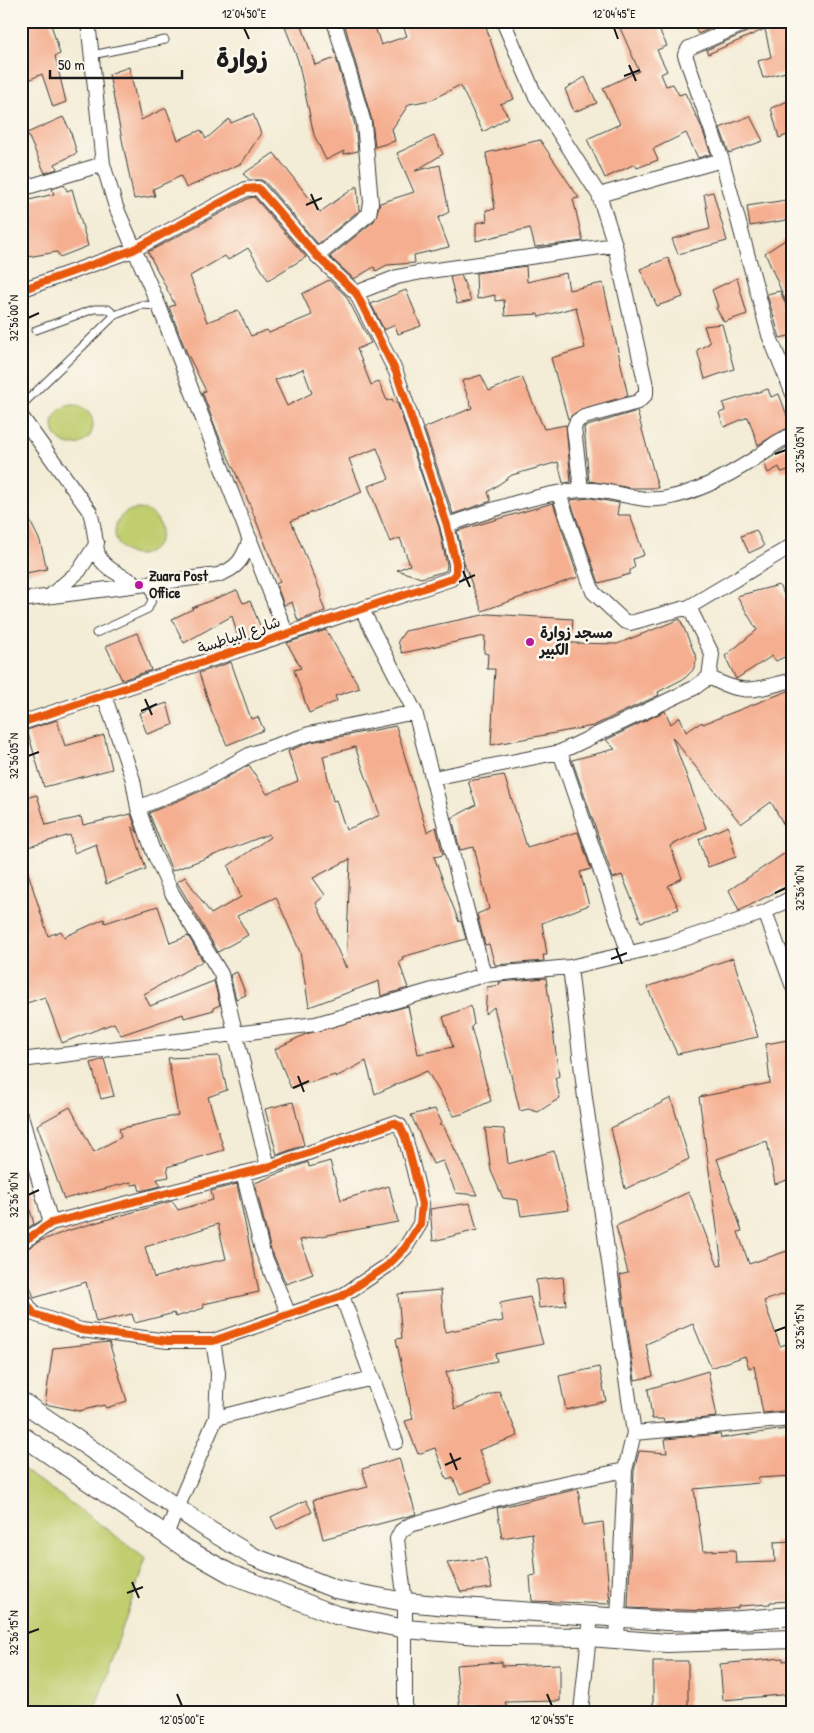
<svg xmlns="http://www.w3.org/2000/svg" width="814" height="1733" viewBox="0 0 814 1733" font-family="'Patrick Hand','Playpen Sans Arabic',sans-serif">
<rect width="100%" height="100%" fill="#fbf7ec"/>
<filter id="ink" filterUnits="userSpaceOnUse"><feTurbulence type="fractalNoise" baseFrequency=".02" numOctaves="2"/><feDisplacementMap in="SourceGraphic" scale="10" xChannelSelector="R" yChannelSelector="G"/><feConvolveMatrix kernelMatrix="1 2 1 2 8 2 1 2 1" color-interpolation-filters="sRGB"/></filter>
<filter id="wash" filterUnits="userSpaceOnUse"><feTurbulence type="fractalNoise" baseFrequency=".0096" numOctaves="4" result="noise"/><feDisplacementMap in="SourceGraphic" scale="20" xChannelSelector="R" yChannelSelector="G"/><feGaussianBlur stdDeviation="1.12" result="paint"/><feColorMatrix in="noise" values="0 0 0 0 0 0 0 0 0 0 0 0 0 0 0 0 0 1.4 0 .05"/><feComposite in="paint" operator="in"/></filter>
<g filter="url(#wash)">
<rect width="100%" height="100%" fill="#f3ecd6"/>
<path fill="#c0ce70" stroke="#6e7546" d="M53 425a20 20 0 1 1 40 0a20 20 0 1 1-40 0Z
M115 532a23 23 0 1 1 46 0a23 23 0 1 1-46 0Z
M 21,1467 L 146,1558 L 94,1712 L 21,1712 Z"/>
<g id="blocks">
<path fill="#f5af90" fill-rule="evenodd" d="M 21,21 L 50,21 L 60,54 L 55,56 L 66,102 L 53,107 L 42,74 L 21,83 Z
M 360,21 L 373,21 L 381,45 L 407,36 L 401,21 L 484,21 L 500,69 L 514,99 L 500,104 L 509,117 L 483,132 L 460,85 L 431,100 L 409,104 L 392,129 L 395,141 L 375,147 L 372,121 L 345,26 Z
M 617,21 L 655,21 L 667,46 L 657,50 L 667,71 L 661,74 L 666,86 L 673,84 L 679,95 L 685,93 L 701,126 L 711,154 L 698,158 L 686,133 L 653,149 L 658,160 L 637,168 L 635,164 L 605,178 L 587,139 L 620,124 L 603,88 L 639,71 Z
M 702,21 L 728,21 L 698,34 L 694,25 Z
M 759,21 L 782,21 L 778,23 L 778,26 L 793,22 L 793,70 L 763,78 L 758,61 L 771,57 L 765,29 L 708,54 L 706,50 L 754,29 Z
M 301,23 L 315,65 L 336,58 L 355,125 L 358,151 L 344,154 L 344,151 L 326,160 L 314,135 L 298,60 L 285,27 Z
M 129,67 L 141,120 L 166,108 L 178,140 L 201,130 L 206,139 L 229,119 L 231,123 L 253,114 L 261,133 L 242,163 L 186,188 L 181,176 L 153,189 L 155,196 L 134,199 L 109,74 Z
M 585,77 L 597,103 L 574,112 L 565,89 Z
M 793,99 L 793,133 L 779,138 L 771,108 Z
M 750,116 L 763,141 L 729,153 L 720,128 Z
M 63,117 L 70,130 L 77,153 L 55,164 L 57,169 L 45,173 L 27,133 Z
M 434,136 L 443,154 L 415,171 L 440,165 L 449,212 L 438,218 L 449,247 L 414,255 L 415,263 L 387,265 L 376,271 L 374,267 L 354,279 L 330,257 L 374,221 L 380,203 L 414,192 L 397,153 Z
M 540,140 L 579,198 L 573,199 L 583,241 L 535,247 L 530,228 L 476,241 L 476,223 L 487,221 L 486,210 L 495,209 L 486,153 Z
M 274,153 L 320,212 L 357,186 L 359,210 L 361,209 L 318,244 L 265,182 L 261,180 L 250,180 L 243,174 Z
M 64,185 L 67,191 L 72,189 L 88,246 L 60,257 L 57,252 L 21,258 L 21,202 L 54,194 L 52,189 Z
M 713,192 L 727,241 L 678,254 L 672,239 L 710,229 L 704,194 Z
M 254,197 L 306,257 L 268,280 L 248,248 L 228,260 L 225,256 L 190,276 L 207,322 L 238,310 L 251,336 L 267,330 L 269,333 L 312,315 L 302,294 L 329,280 L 346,296 L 371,343 L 357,349 L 371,385 L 379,382 L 387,401 L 392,399 L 394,403 L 397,402 L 439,527 L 447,565 L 446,571 L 421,578 L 397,570 L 410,565 L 400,538 L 390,542 L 368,486 L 389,479 L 377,448 L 349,459 L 362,492 L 291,521 L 322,595 L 321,600 L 325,611 L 298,621 L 292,602 L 284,605 L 276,584 L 280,582 L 250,505 L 218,434 L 202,392 L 206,391 L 186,351 L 169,307 L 175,305 L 148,252 L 249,198 ZM 303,369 L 312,393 L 287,406 L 275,380 Z
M 793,199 L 793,219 L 750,226 L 747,206 Z
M 793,235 L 793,318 L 765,253 Z
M 668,258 L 683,297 L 657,306 L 640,269 Z
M 526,266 L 527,282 L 566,273 L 569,290 L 603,283 L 628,396 L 581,409 L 568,419 L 551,358 L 585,348 L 576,307 L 539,317 L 538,314 L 505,316 L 504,300 L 495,301 L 495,295 L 477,299 L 476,273 Z
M 461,275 L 471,301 L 457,304 L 450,277 Z
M 737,278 L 747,314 L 724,322 L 716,308 L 718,307 L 712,290 Z
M 406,290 L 421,326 L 398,334 L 395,325 L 384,330 L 371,304 Z
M 780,291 L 793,321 L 793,335 L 780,338 L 767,294 Z
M 722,324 L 734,369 L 705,379 L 697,350 L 710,343 L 704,326 Z
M 481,375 L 489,391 L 522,377 L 544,429 L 566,425 L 571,482 L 563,483 L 558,462 L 512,475 L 488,492 L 491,501 L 453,514 L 424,428 L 472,408 L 462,381 Z
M 768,389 L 771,397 L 779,394 L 791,426 L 758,445 L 748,417 L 724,427 L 719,413 L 725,411 L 723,403 Z
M 637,411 L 658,488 L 631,488 L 589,481 L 584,427 Z
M 789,446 L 793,458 L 793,469 L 781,472 L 779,467 L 768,473 L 764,462 Z
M 591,498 L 619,503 L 617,515 L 630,515 L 644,555 L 633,559 L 635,567 L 630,570 L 630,574 L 599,583 L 570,500 Z
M 21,503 L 40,541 L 47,569 L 21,574 Z
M 553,503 L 578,577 L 482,611 L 465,566 L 457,531 Z
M 756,530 L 764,546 L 749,553 L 741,536 Z
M 779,585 L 793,611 L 793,653 L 776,661 L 772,656 L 736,679 L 725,656 L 757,630 L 737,596 Z
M 237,590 L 243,603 L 250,601 L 263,633 L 239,641 L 232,616 L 184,643 L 172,619 L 193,609 L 192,608 Z
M 488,614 L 573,619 L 571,643 L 617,644 L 680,619 L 697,659 L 693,670 L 685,678 L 658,692 L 659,695 L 593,726 L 491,745 L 495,669 L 487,669 L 488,654 L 484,653 L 485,636 L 402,653 L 398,641 L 405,631 Z
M 326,630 L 360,688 L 335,696 L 337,701 L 309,713 L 294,670 L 301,668 L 287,643 Z
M 137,633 L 151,670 L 122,680 L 106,646 Z
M 231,662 L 251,719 L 258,717 L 264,730 L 227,745 L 212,712 L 199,673 Z
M 793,689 L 793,776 L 788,778 L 793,802 L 793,841 L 771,802 L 741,824 L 672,737 L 706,828 L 670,846 L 682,878 L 668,886 L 679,909 L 641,922 L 622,875 L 613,878 L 572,760 L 615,749 L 606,740 L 665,711 L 671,724 L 680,717 L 686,732 L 702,722 L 703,724 Z
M 167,703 L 173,725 L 147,734 L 139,713 Z
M 57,720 L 65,746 L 104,735 L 112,769 L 44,787 L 27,730 Z
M 396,726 L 427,832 L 436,827 L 443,855 L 434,857 L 459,922 L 461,921 L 466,939 L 402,957 L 403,960 L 399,962 L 408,988 L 381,996 L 379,981 L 309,1007 L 300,952 L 276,897 L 237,916 L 248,935 L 218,952 L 177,882 L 185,877 L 211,914 L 241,897 L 228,866 L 270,837 L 269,834 L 172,871 L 149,813 L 208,788 L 249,765 L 267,794 L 298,781 L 288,751 L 311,742 ZM 355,747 L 380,815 L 346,830 L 336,800 L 333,801 L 323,756 ZM 350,859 L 347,944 L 346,968 L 316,903 L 325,895 L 313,878 Z
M 504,775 L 527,847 L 578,832 L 591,869 L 580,872 L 589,905 L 542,923 L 547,955 L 543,955 L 544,961 L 495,965 L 489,944 L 485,945 L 477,914 L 489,909 L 474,847 L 460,850 L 452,818 L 476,805 L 468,781 Z
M 37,795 L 46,825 L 81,817 L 83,825 L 131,814 L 138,833 L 132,826 L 146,869 L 106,884 L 96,844 L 74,853 L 70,835 L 21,849 L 21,799 Z
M 728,826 L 736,857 L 708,867 L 699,839 Z
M 793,848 L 793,883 L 739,911 L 729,890 Z
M 24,860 L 48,936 L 61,931 L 64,937 L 104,919 L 105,923 L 158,906 L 170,943 L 188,936 L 203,961 L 144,994 L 150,1006 L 214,981 L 220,1005 L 213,1008 L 214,1010 L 184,1018 L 183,1014 L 121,1035 L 114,1023 L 62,1043 L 45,997 L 21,1005 L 21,861 Z
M 733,958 L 758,1037 L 677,1054 L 647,987 Z
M 237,972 L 246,995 L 236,999 L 230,975 Z
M 546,978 L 559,1076 L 555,1078 L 560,1098 L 538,1112 L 528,1109 L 520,1111 L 494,1007 L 485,1014 L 487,987 L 500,985 L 499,982 Z
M 408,1006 L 418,1054 L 453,1047 L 443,1017 L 471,1006 L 474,1024 L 471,1027 L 491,1101 L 462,1114 L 454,1116 L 427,1071 L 375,1094 L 366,1061 L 336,1077 L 335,1075 L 291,1088 L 275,1049 L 306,1034 Z
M 793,1039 L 793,1178 L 775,1184 L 767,1141 L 717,1159 L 742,1231 L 738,1232 L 749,1264 L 793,1249 L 793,1291 L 764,1301 L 780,1346 L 793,1342 L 793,1410 L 763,1413 L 754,1366 L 749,1368 L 745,1356 L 711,1368 L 693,1324 L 646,1344 L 653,1376 L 635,1380 L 620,1275 L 628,1273 L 616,1226 L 689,1192 L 718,1266 L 722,1265 L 699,1097 L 770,1083 L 766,1044 Z
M 219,1056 L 227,1090 L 208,1097 L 224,1150 L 167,1167 L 169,1177 L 157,1179 L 161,1186 L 140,1191 L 138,1184 L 132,1185 L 131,1182 L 64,1199 L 37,1125 L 70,1107 L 94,1152 L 121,1137 L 119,1129 L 178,1115 L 168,1058 Z
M 104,1059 L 114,1096 L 101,1099 L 91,1063 Z
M 671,1098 L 689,1159 L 625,1189 L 611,1128 Z
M 293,1102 L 304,1145 L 277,1155 L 265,1109 Z
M 435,1109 L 442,1123 L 439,1125 L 443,1125 L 477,1195 L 456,1193 L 443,1161 L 433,1164 L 411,1115 Z
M 485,1128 L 504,1129 L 508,1164 L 554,1151 L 569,1210 L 521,1216 L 518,1200 L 503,1198 L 491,1171 Z
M 330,1161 L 341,1200 L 389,1186 L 398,1222 L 300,1240 L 313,1274 L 286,1284 L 270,1247 L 255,1183 L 308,1162 L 309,1167 Z
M 237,1184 L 259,1292 L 203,1304 L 204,1308 L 176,1317 L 174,1313 L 135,1323 L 132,1314 L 96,1322 L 86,1282 L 34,1298 L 21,1260 L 21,1252 L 40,1241 L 70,1230 L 172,1201 L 178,1210 L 213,1200 L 211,1191 ZM 218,1224 L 226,1259 L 190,1267 L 154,1278 L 145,1247 Z
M 21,1193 L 25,1193 L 34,1224 L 21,1232 Z
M 470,1203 L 477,1230 L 433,1241 L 430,1209 Z
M 563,1277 L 566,1305 L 539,1308 L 536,1280 Z
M 441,1290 L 445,1332 L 503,1321 L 500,1303 L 530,1297 L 543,1344 L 495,1354 L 497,1361 L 446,1372 L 455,1409 L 499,1391 L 518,1436 L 479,1450 L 491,1483 L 460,1494 L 453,1478 L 447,1480 L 435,1448 L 418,1454 L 405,1421 L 413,1419 L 396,1339 L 402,1338 L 398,1294 Z
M 109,1342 L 127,1401 L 106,1408 L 104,1405 L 79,1411 L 45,1404 L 53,1348 Z
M 599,1367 L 606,1401 L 566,1410 L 559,1376 Z
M 708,1371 L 717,1417 L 664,1422 L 663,1419 L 652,1419 L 648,1389 Z
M 793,1428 L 793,1476 L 758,1478 L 759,1483 L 694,1489 L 703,1551 L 735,1550 L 736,1563 L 775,1562 L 774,1542 L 793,1541 L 793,1601 L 770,1602 L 770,1604 L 738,1606 L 738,1608 L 710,1611 L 628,1608 L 634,1471 L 639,1451 L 667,1453 L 665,1439 L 720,1434 L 721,1438 Z
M 399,1458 L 416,1514 L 323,1539 L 313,1500 L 368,1487 L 362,1469 Z
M 578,1489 L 583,1525 L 603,1522 L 610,1604 L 532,1601 L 530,1576 L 536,1575 L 532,1533 L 502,1538 L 497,1508 Z
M 306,1500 L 312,1512 L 277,1529 L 271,1517 Z
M 486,1558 L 492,1588 L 461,1592 L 447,1563 Z
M 783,1658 L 783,1661 L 793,1660 L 793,1694 L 723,1700 L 720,1664 Z
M 653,1661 L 688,1661 L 688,1712 L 653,1712 Z
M 502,1662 L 502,1666 L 560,1664 L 560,1701 L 505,1702 L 508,1712 L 460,1712 L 456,1665 Z"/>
</g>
</g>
<g filter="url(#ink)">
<use href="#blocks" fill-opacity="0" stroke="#3c3b38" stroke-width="1"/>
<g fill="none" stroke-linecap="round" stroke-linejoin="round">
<defs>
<path id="service" d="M 92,55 L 165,40
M 36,330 L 94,309 L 108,309 L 115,315
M 21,406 L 115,315 L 141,305 L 159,306
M 96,633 L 148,609 L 152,600 L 149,585"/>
<path id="minor" d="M 88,21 L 103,164 L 116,207 L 159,306 L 286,633
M 503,21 L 535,95 L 599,195 L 615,245 L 646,386 L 646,394 L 638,402 L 584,417 L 577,421 L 574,428 L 581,490
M 750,21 L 689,48 L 685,55 L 722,160 L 769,335 L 793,394
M 21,189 L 103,164
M 599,195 L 722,160
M 317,256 L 369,214 L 371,203 L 364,123 L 334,21
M 21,290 L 133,250 L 246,189 L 258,188 L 317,256 L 356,293 L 396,372 L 447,525 L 456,564 L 456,573 L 451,579 L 21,723
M 356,293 L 397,277 L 422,272 L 615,245
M 21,416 L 90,512 C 94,525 95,537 97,551 C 100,568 125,577 139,585
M 559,494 L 593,592 L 624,621 L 630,623 L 689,607
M 447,525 C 486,512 539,493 580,490 C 609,487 638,504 667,498 C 697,492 728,476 754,459 C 766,451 778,439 793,435
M 50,596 L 79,571 L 97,543
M 21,600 L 218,575 C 238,568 243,559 250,539
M 362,610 L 415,712 L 484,975
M 709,677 C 745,697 756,689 793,680
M 104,695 L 133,780 L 138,808 L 153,851 L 172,893 L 221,974 L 268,1167
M 560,752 L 629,954
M 433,778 L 560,752 L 694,688 L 709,677 L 712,654 L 689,607 L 793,545
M 138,808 L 204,780 L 251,754 L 309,734 L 415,712
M 765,912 L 793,987
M 570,967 L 585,1098 L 634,1433 L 625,1470 L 617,1639
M 21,1060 L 316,1024 L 484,975 L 570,967 L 669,944 L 765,912 L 793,897
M 21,1116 L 51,1223
M 243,1173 L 262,1250 L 289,1315
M 21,1243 L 51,1223 L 268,1167 L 394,1123 L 400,1126 L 405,1137 L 413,1167 L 422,1204 L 420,1224 L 405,1248 L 387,1266 L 342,1296 L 213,1341 L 168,1341 L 81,1330 L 34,1314 L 21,1295
M 342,1296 L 396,1442
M 216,1418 L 372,1378
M 634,1433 L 793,1419
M 166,1534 L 216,1418 L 218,1373 L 213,1341
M 405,1712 L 405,1602 L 397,1539 L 401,1531 L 410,1525 L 517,1493 L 625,1470
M 581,1712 L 591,1616"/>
<path id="tertiary" d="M 21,1401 L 209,1530 L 254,1557 L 335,1589 L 405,1602 L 448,1606 L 667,1621 L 713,1622 L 793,1616
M 21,1435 L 185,1548 L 231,1574 L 336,1615 L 405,1629 L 491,1636 L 589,1637 L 667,1643 L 793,1639"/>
</defs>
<use href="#service" stroke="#3c3b38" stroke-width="9"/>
<use href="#minor" stroke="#3c3b38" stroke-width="16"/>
<use href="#tertiary" stroke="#3c3b38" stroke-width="20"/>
<use href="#service" stroke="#fff" stroke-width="7"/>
<use href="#minor" stroke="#fff" stroke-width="14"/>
<use href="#tertiary" stroke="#fff" stroke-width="18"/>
<defs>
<path id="cycleway" d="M 21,290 L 133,250 L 246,189 L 258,188 L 317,256 L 356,293 L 396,372 L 447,525 L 456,564 L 456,573 L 451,579 L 21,723
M 21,1243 L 51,1223 L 268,1167 L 394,1123 L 400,1126 L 405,1137 L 413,1167 L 422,1204 L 420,1224 L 405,1248 L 387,1266 L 342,1296 L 213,1341 L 168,1341 L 81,1330 L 34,1314 L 21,1295"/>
</defs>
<use href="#cycleway" stroke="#fbf7ec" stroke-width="11"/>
<use href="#cycleway" stroke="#e8590c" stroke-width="8"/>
</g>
</g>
<path fill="none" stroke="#1c1c1c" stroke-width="2" d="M 244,28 L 249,39M 614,28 L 618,39M 629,65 L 636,81M 624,76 L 640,70M 311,194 L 318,210M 306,205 L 322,198M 28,318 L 39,313M 775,454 L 786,450M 463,571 L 470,587M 459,582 L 475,575M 145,699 L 152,715M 141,711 L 157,704M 28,756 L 39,752M 775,893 L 786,888M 616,948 L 622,964M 611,959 L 627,953M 298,1076 L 304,1092M 293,1088 L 309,1081M 28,1195 L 39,1190M 775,1331 L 786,1327M 450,1453 L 457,1470M 445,1465 L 461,1458M 132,1582 L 139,1598M 127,1593 L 143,1587M 28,1633 L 39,1629M 177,1694 L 182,1706M 547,1694 L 552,1706"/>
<g fill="#b5179e" stroke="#fbf7ec" stroke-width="2">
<circle cx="139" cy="585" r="5"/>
<circle cx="530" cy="642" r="5"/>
</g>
<g text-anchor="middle" stroke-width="5" stroke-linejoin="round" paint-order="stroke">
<g font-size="15" font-weight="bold" fill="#1c1c1c" stroke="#fbf7ec" text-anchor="start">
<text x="149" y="581">Zuara Post<tspan x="149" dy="17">Office</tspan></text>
<text x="540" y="638">مسجد زوارة<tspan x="540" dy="17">الكبير</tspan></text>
</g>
<g font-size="15" fill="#1c1c1c" stroke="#fbf7ec">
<text transform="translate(239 635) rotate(-19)" y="5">شارع البياطسة</text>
</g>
<g font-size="25" font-weight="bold" fill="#1c1c1c" stroke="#fbf7ec">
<text x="242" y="67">زوارة</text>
</g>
</g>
<rect width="814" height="1733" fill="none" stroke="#fbf7ec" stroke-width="55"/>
<path d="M50 70v8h132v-8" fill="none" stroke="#1c1c1c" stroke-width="2.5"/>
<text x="58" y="70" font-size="15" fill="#1c1c1c" stroke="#fbf7ec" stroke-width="4" paint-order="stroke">50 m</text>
<rect x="28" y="28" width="758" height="1678" fill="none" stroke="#1c1c1c" stroke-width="2"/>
<g font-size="12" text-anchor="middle" fill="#1c1c1c">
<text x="244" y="18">12°04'50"E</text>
<text x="614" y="18">12°04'45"E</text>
<text transform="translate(14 318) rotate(-90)" y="4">32°56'00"N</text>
<text transform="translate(800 450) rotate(-90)" y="4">32°56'05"N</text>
<text transform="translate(14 756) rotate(-90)" y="4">32°56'05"N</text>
<text transform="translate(800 888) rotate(-90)" y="4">32°56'10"N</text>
<text transform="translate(14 1195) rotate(-90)" y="4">32°56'10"N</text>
<text transform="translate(800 1327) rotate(-90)" y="4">32°56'15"N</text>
<text transform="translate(14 1633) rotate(-90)" y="4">32°56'15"N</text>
<text x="182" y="1724">12°05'00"E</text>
<text x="552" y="1724">12°04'55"E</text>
</g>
</svg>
